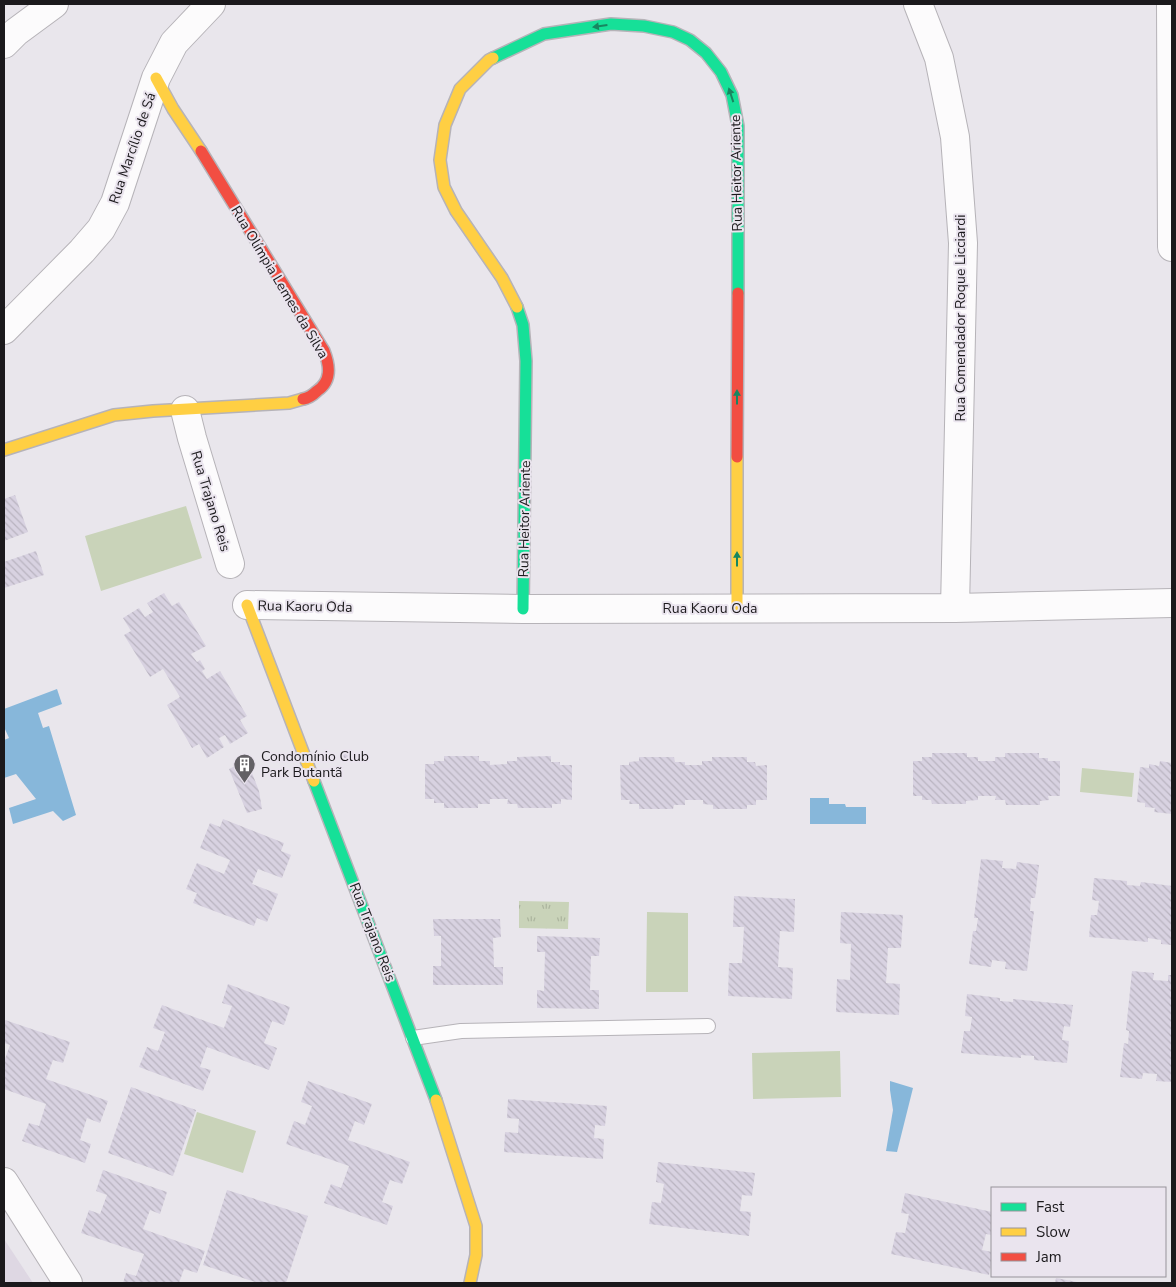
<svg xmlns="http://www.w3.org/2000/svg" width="1176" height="1287" viewBox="0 0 1176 1287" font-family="'Nunito Sans',sans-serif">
<defs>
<pattern id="park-tufts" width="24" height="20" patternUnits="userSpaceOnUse" patternTransform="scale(1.25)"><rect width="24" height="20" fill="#c9d3b9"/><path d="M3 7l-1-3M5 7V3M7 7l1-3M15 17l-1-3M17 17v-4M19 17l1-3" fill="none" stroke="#acb59e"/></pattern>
<pattern id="building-back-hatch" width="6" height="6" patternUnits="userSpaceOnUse" patternTransform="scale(1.25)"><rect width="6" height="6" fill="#d8d2e1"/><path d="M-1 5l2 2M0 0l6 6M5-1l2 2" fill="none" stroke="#b9b4c0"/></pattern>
</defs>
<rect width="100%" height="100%" fill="#e9e6ec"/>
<path fill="#ded7e3" d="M 4,1239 L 33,1283 L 4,1283 Z"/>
<path fill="#c9d3b9" d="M 186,506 L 202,558 L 101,591 L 85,536 Z
M 1082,768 L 1134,773 L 1132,797 L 1080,792 Z
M 647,912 L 688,913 L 688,992 L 646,992 Z
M 840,1051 L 841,1097 L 753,1099 L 752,1053 Z
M 197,1112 L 256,1131 L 243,1173 L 184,1154 Z"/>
<path fill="url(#park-tufts)" d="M 519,901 L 569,902 L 568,929 L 519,928 Z"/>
<path fill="#87b7da" d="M 57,689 L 62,704 L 38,713 L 43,728 L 49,726 L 76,815 L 63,821 L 53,811 L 13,824 L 9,808 L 36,799 L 16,774 L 4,778 L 4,740 L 9,738 L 4,727 L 4,709 Z
M 810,798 L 829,798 L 829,804 L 845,804 L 846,807 L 866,807 L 866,824 L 810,824 Z
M 890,1081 L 913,1088 L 897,1152 L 886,1151 L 893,1110 L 890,1090 Z"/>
<path fill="url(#building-back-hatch)" d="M 15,495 L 28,532 L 4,541 L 4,499 Z
M 36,551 L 44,575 L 4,588 L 4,562 Z
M 164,593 L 172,606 L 179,602 L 206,646 L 191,654 L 197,662 L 200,660 L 205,669 L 202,671 L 207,679 L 220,671 L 247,716 L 240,720 L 248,733 L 230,744 L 225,735 L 219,738 L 224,747 L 207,758 L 199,744 L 192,748 L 167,705 L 180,697 L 163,669 L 150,677 L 124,635 L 131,631 L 123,618 L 139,608 L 145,617 L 153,612 L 147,603 Z
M 351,749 L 354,759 L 343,763 L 340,753 Z
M 932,753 L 967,753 L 967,757 L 978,757 L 978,761 L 995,761 L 995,757 L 1005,757 L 1005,753 L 1039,753 L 1039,758 L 1048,758 L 1048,761 L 1060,761 L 1060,796 L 1048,796 L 1049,800 L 1040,801 L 1040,805 L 1006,805 L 1005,800 L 995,800 L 996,796 L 978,796 L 978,800 L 966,801 L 966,804 L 932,804 L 931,800 L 922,800 L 922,796 L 913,796 L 913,761 L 922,761 L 922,757 L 932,757 Z
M 444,756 L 479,756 L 479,761 L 490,761 L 490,765 L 507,764 L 507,761 L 517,761 L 517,757 L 551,756 L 551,762 L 560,762 L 560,765 L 572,765 L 572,800 L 561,799 L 561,804 L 552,804 L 552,808 L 518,808 L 517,804 L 507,804 L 508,799 L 490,799 L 490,804 L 478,804 L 478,808 L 444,808 L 444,803 L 434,803 L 434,799 L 425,799 L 425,764 L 434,764 L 434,761 L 444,761 Z
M 639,757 L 674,757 L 675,762 L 685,762 L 685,765 L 702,765 L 702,761 L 712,761 L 712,757 L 747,757 L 747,762 L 755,762 L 756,766 L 767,765 L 767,800 L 756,800 L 756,805 L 747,805 L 747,809 L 713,809 L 713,805 L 703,804 L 703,800 L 685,800 L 685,805 L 674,805 L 673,809 L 639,809 L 639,804 L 629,804 L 630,800 L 621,800 L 620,765 L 629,765 L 629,762 L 639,761 Z
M 247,760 L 259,791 L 262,809 L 247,813 L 229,769 Z
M 1160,761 L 1172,763 L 1172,814 L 1154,812 L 1155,808 L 1145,807 L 1145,803 L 1137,802 L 1140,767 L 1149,768 L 1149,764 L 1159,766 Z
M 223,819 L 284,843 L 281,851 L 291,855 L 282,878 L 258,869 L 252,884 L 278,894 L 267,922 L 257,918 L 254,926 L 193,903 L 197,893 L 186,889 L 197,863 L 224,874 L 230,860 L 200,848 L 210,823 L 220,827 Z
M 981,859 L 1003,861 L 1002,868 L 1016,869 L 1017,862 L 1039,865 L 1035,898 L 1031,898 L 1030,911 L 1034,911 L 1027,971 L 1005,969 L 1006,962 L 992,960 L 991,967 L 969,964 L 973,931 L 976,931 L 978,918 L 974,918 Z
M 1094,878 L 1127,881 L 1127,885 L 1140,886 L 1141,882 L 1172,886 L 1172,945 L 1161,944 L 1161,940 L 1148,938 L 1148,942 L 1089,937 L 1091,915 L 1097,915 L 1099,901 L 1092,900 Z
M 734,896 L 795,899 L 794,932 L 780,931 L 778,967 L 793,968 L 792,999 L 728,996 L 729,963 L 742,963 L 744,927 L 733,927 Z
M 841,912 L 903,915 L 901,948 L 888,948 L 886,983 L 900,984 L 899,1015 L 836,1012 L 837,979 L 850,980 L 851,944 L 840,943 Z
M 433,919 L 500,919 L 501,937 L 493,938 L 494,967 L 503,967 L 503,985 L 433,985 L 433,966 L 441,966 L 441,936 L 434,936 Z
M 537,936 L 600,938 L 599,956 L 591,956 L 590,990 L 599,990 L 599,1009 L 537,1008 L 537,990 L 544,991 L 545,952 L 537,952 Z
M 1132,971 L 1154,973 L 1153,980 L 1168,981 L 1168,975 L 1172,975 L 1172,1082 L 1156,1081 L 1157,1074 L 1143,1073 L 1142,1079 L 1120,1077 L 1124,1043 L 1128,1044 L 1129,1031 L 1126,1030 Z
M 228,984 L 290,1007 L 284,1025 L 272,1021 L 264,1043 L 277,1048 L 269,1070 L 207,1047 L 200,1067 L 211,1070 L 203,1091 L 139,1067 L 147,1047 L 158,1051 L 165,1032 L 153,1028 L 162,1005 L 224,1028 L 232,1006 L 222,1003 Z
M 967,994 L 1000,998 L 1000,1001 L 1013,1002 L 1013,999 L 1073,1005 L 1070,1027 L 1064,1026 L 1062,1040 L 1069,1041 L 1067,1063 L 1034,1060 L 1034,1056 L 1021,1055 L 1021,1058 L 961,1053 L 964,1031 L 970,1031 L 972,1017 L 965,1016 Z
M 5,1020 L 70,1042 L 63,1063 L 53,1060 L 46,1079 L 108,1101 L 100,1123 L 87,1118 L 80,1140 L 91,1144 L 85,1163 L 22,1141 L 29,1123 L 39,1126 L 46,1104 L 4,1089 L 4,1062 L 10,1045 L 4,1043 L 4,1025 Z
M 308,1081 L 372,1104 L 364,1125 L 355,1121 L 348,1140 L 410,1162 L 402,1184 L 390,1180 L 382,1202 L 393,1206 L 387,1225 L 324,1203 L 331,1184 L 341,1188 L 349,1166 L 286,1144 L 294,1121 L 305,1125 L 312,1106 L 301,1102 Z
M 131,1087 L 196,1110 L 173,1176 L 108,1153 Z
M 508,1099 L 607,1106 L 605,1126 L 595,1125 L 594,1138 L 604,1139 L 603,1159 L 504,1152 L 505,1132 L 518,1133 L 519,1119 L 507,1118 Z
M 658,1162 L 755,1173 L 752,1196 L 742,1195 L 740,1211 L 751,1212 L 749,1236 L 649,1224 L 652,1202 L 661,1203 L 664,1184 L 656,1182 Z
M 103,1170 L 167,1192 L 160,1214 L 150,1210 L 143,1229 L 205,1251 L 197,1273 L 184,1269 L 179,1283 L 123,1283 L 126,1273 L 136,1276 L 144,1254 L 81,1233 L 89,1210 L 100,1214 L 107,1195 L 96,1191 Z
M 227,1190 L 308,1216 L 286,1283 L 258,1283 L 203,1265 Z
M 905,1193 L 992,1212 L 992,1235 L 986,1234 L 982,1250 L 992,1252 L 992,1259 L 989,1275 L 891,1254 L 896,1232 L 905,1233 L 909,1214 L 901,1213 Z
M 1056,1278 L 1077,1282 L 1077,1283 L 1055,1283 Z"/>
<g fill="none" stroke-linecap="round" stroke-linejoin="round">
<defs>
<path id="lane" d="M 413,1038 L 461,1031 L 708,1026"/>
<path id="street" d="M 918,4 L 939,58 L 955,137 L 963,243 L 955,608
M 1171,4 L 1172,247
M 4,44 L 16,32 L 54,4
M 4,330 L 82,251 L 101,229 L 115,203 L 156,78 L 174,43 L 211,4
M 185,410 L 192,438 L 230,564
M 247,605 L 523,609 L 955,608 L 1172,603
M 4,1182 L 68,1283"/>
<path id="fast" d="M 493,58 L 544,34 L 611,24 L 644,26 L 673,32 L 690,40 L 706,53 L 721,72 L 732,95 L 738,126 L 738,293
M 517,307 L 523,325 L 526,361 L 523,609
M 314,781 L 436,1100"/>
<path id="slow" d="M 493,58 L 489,60 L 460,89 L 445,125 L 440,160 L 444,187 L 456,211 L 502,278 L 517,307
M 156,78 L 173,109 L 201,151
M 4,450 L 114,415 L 153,411 L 289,403 L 303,399
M 247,605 L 314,781
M 737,608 L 737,457
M 436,1100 L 476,1226 L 476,1255 L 470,1283"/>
<path id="jam" d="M 201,151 L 324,351 C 330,366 332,381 317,391 C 313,395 309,398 303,399
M 737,457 L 738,293"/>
</defs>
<use href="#lane" stroke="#b6b3b8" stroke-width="16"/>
<use href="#street" stroke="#b6b3b8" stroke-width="30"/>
<use href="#fast" stroke="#b6b3b8" stroke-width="14"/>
<use href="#slow" stroke="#b6b3b8" stroke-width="14"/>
<use href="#jam" stroke="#b6b3b8" stroke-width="14"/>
<use href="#lane" stroke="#fcfbfc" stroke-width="14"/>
<use href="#street" stroke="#fcfbfc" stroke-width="28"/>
<use href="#fast" stroke="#16e098" stroke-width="11"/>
<use href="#slow" stroke="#ffcf43" stroke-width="11"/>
<use href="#jam" stroke="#f24e42" stroke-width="11"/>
</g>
<defs><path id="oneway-solid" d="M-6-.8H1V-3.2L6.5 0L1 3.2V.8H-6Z" transform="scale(1.25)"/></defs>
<g fill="#188660">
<use href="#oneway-solid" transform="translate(600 26) rotate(172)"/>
<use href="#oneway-solid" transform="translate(731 95) rotate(-108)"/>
<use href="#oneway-solid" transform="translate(737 397) rotate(-90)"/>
<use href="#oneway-solid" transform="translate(737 559) rotate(-90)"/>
</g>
<defs>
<symbol id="building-pin" viewBox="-11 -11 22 30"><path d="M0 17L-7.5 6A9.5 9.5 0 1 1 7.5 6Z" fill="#636165" stroke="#eae4ee"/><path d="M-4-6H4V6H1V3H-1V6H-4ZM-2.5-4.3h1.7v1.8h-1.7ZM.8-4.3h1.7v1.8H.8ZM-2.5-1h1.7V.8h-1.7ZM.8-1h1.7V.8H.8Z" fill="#fff"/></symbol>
</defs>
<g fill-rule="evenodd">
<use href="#building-pin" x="232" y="752" width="25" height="34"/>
</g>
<g text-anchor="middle" stroke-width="4" stroke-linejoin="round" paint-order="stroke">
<g font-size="14" fill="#1b191c" stroke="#eae4ee">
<text transform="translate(132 148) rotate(-71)" y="5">Rua Marcílio de Sá</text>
<text transform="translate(736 173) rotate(-91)" y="5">Rua Heitor Ariente</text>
<text transform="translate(280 282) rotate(59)" y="5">Rua Olímpia Lemes da Silva</text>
<text transform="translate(960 318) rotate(-90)" y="5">Rua Comendador Roque Licciardi</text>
<text transform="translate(211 501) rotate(73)" y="5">Rua Trajano Reis</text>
<text transform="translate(524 519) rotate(-89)" y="5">Rua Heitor Ariente</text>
<text transform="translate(305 606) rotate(1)" y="5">Rua Kaoru Oda</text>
<text x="710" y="613">Rua Kaoru Oda</text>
<text transform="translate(373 932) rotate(69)" y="5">Rua Trajano Reis</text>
</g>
<g font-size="14" fill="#1b191c" stroke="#eae4ee" text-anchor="start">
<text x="261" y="761">Condomínio Club<tspan x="261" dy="16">Park Butantã</tspan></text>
</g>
</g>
<rect width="1176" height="1287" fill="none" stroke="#1b191c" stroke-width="10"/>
<rect x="991" y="1187" width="175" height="90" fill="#eae4ee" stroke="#97939a"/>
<rect x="1001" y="1203" width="25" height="8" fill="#16e098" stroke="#97939a"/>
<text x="1036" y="1212" font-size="15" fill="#1b191c">Fast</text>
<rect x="1001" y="1228" width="25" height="8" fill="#ffcf43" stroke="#97939a"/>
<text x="1036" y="1237" font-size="15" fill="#1b191c">Slow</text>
<rect x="1001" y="1253" width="25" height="8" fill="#f24e42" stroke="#97939a"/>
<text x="1036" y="1262" font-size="15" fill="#1b191c">Jam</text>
</svg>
